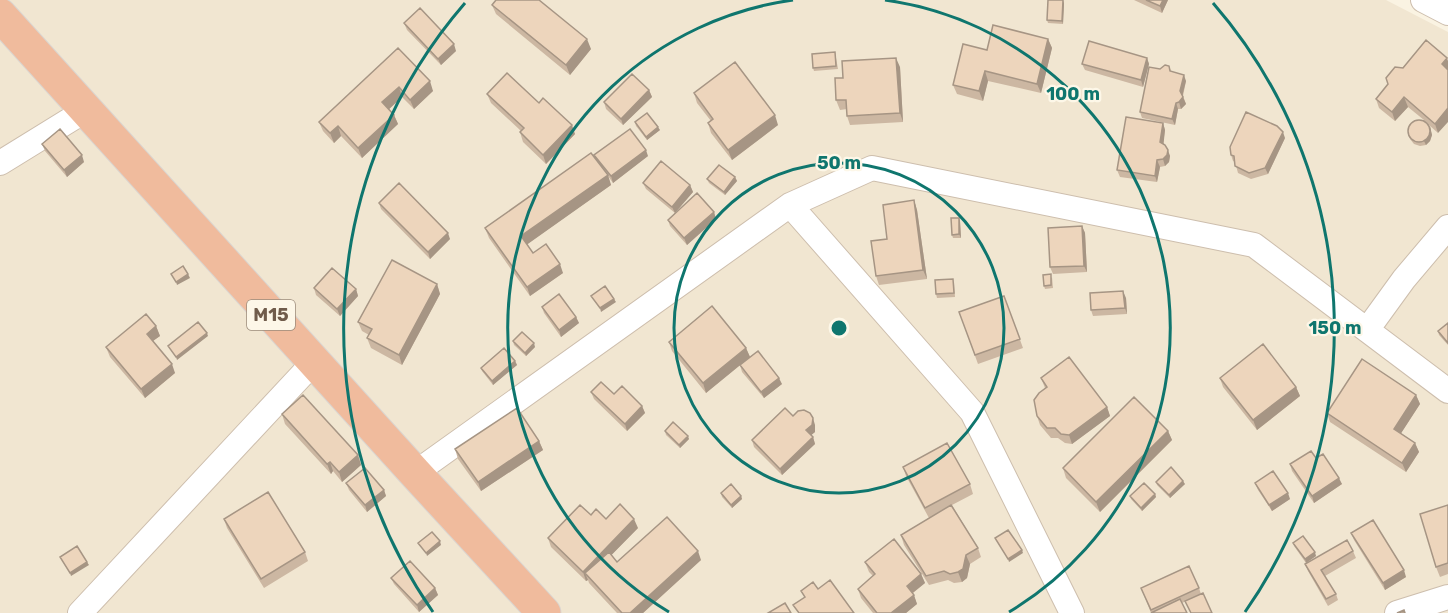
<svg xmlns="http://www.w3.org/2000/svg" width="1448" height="613" viewBox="0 0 1448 613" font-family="Rubik,sans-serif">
<rect width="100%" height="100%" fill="#faf3e2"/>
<path fill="#f1e6d1" d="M 0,0 L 1386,0 L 1448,32 L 1448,613 L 0,613 Z"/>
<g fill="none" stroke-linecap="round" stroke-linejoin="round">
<defs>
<path id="street" d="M 1423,0 L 1448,13
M 0,163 L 86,110
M 790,205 L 972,412 L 1072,613
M 1367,330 L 1404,279 L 1448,227
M 415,473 L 790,205 L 872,168 L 1254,245 L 1448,391
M 80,613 L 314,362
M 1397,613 L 1448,597"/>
<path id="highway" d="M 0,15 L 415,473 L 544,613"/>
</defs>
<use href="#street" stroke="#cdbead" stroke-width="26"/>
<use href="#highway" stroke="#dad5d0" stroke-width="35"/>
<use href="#street" stroke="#fff" stroke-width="24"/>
<use href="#highway" stroke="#f0bb9d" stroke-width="33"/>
</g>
<path fill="#ccb7a2" d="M 1134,0 L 1168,0 L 1162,13 Z
M 1064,3 L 1063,24 L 1048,23 L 1047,20 Z
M 492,5 L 591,49 L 570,75 L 496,14 Z
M 404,23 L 456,51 L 441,65 L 407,30 Z
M 1048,39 L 1052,48 L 1041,93 L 988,81 L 983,101 L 957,94 L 953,85 L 987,50 Z
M 1426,40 L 1438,133 L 1429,125 L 1432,135 L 1430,141 L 1426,145 L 1420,146 L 1414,144 L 1410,139 L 1409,136 L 1424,120 L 1408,107 L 1395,121 L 1379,108 L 1376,99 Z
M 398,48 L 433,91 L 414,109 L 402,97 L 389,109 L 394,115 L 398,124 L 362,158 L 341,136 L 334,143 L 323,131 L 319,122 Z
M 835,52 L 838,69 L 814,71 L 813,68 Z
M 1147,58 L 1149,64 L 1143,87 L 1085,70 L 1082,64 Z
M 1169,66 L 1171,71 L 1186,81 L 1183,96 L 1186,104 L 1181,109 L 1178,109 L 1175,125 L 1142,118 L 1140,112 L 1160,69 Z
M 900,67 L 903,122 L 850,125 L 847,116 L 847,109 L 840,110 L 836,100 L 843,78 Z
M 649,90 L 652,97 L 623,125 L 606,109 L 604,102 Z
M 694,93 L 778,125 L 732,160 L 711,133 L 708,123 L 711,121 L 697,103 Z
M 487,94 L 539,103 L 575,134 L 546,164 L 523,142 L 520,132 L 521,131 L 491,103 Z
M 635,122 L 660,130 L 647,140 L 636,126 Z
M 1163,123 L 1165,130 L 1163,144 L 1170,156 L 1169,162 L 1165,166 L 1160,167 L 1157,182 L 1120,177 L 1117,170 Z
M 1285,138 L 1268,174 L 1251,179 L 1238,173 L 1235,162 L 1233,161 L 1231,155 Z
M 42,144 L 84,162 L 67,177 L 45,151 Z
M 594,155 L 648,156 L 613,183 L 608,176 L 611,185 L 527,244 L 533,253 L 563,273 L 530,296 L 489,238 L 485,228 L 596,159 Z
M 735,177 L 737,181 L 725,195 L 709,183 L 707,179 Z
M 643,183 L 690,185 L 693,192 L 675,213 L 714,212 L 716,219 L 687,245 L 670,226 L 668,220 L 675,213 L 646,189 Z
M 914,200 L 917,210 L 927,279 L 879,285 L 876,276 L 887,239 Z
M 379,203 L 450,239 L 430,259 L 381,209 Z
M 959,218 L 960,221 L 961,238 L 953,238 L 952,235 Z
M 1082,226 L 1085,233 L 1087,272 L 1053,274 L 1050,267 Z
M 1052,277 L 1053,288 L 1045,289 L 1044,286 Z
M 954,282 L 955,297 L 937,298 L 936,294 Z
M 437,284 L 440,294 L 402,365 L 371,348 L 367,338 L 369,335 L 362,331 L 358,322 Z
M 314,288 L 356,289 L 358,296 L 340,316 L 316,295 Z
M 1004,296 L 1023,348 L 978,364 L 959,312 Z
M 1126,298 L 1127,314 L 1093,316 L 1091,310 Z
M 542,307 L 576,317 L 579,323 L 561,337 L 544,313 Z
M 1448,323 L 1448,345 L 1439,335 L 1438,331 Z
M 156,326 L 160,336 L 153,341 L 175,373 L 145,398 L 110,357 L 106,347 Z
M 513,341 L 535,347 L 526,356 L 514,345 Z
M 669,342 L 746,348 L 750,357 L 706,393 L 672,351 Z
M 515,361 L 517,365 L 493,385 L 482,371 L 481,368 Z
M 740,365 L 782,384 L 764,398 L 742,372 Z
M 1041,378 L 1107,407 L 1110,416 L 1072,444 L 1065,443 L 1058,438 L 1051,438 L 1040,425 L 1037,416 L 1045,388 Z
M 1220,378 L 1296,387 L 1300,396 L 1257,430 L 1223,387 Z
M 591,392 L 614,394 L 642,406 L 645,413 L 627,431 L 594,399 Z
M 1416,395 L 1420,404 L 1401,433 L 1415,443 L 1419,452 L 1406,472 L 1330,422 L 1327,413 Z
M 282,414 L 358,455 L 361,465 L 342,482 L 333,471 L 331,474 L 285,424 Z
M 793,416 L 815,425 L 815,432 L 811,435 L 813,437 L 815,444 L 782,475 L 754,447 L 752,440 Z
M 665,431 L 689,439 L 680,448 L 666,435 Z
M 1168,431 L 1172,440 L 1100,512 L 1066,478 L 1063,468 Z
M 539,441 L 543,450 L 481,491 L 458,459 L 455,449 Z
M 1316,458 L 1342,484 L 1314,503 L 1292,471 L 1290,464 Z
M 903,467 L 970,484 L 973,494 L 952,505 L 978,548 L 981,557 L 970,564 L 967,578 L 962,582 L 954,583 L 948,580 L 929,585 L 904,545 L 901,535 L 942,510 L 929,518 L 906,476 Z
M 1156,482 L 1185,484 L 1170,498 L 1157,485 Z
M 346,483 L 384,490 L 386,496 L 367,512 L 349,490 Z
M 1255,483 L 1290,499 L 1272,511 L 1258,490 Z
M 721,493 L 741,496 L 742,499 L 732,508 L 722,497 Z
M 1155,494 L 1156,497 L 1142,511 L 1131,499 L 1130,496 Z
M 1448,505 L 1448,574 L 1440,577 L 1436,567 Z
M 591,515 L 638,528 L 611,555 L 617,562 L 701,560 L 643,613 L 617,613 L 589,583 L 588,580 L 586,581 L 551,547 L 548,538 Z
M 224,519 L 305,552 L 308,561 L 264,588 L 227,528 Z
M 1351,533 L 1406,577 L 1385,590 L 1354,540 Z
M 1293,543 L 1316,556 L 1306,563 L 1294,546 Z
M 1353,551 L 1356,558 L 1325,576 L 1336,594 L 1338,600 L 1328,606 L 1308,571 L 1305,564 Z
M 865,562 L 921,574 L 925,583 L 913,593 L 917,604 L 906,613 L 873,613 L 861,598 L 858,589 L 873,576 L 869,572 Z
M 391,578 L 435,588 L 438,595 L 419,612 L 394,584 Z
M 1141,588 L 1199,588 L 1201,594 L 1182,603 L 1151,613 Z"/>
<path fill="#a69584" d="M 1063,0 L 1064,3 L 1063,24 L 1062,21 Z
M 1163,0 L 1168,0 L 1162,13 L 1160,6 Z
M 587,39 L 591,49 L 570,75 L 566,65 Z
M 1048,39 L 1052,48 L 1041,93 L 1037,84 Z
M 454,44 L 456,51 L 441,65 L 438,59 Z
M 896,58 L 900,67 L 903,122 L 900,113 Z
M 1147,58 L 1149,64 L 1143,87 L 1141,80 Z
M 1447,58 L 1448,61 L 1448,70 L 1442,64 Z
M 985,71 L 988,81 L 983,101 L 979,91 Z
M 1184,75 L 1186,81 L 1182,97 L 1180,91 Z
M 430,81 L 433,91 L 414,109 L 410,100 Z
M 399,87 L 402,97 L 386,112 L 382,102 Z
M 649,90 L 652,97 L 623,125 L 621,119 Z
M 1183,97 L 1186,104 L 1181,109 L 1179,102 Z
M 1404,97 L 1408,107 L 1395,121 L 1392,112 Z
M 1176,103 L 1178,109 L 1175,125 L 1172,119 Z
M 1448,108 L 1448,122 L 1438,133 L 1435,124 Z
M 394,115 L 398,124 L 362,158 L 358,148 Z
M 775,115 L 778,125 L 732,160 L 728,150 Z
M 1163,123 L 1165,130 L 1163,149 L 1160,142 Z
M 572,125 L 575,134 L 546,164 L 543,155 Z
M 338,126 L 341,136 L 334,143 L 330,133 Z
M 1430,126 L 1432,135 L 1430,141 L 1426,145 L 1424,141 Z
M 658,127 L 660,130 L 647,140 L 646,137 Z
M 1283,132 L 1285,138 L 1268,174 L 1265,168 Z
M 646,150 L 648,156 L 613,183 L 611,176 Z
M 1168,150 L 1170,156 L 1169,162 L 1165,166 L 1163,159 Z
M 82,155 L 84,162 L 67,177 L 64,170 Z
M 1157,160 L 1160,167 L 1157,182 L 1155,176 Z
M 608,175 L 611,185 L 525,246 L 521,236 Z
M 735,177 L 737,181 L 725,195 L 724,192 Z
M 690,185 L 693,192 L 675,213 L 672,207 Z
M 914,200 L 917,210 L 927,279 L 923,270 Z
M 714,212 L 716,219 L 687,245 L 684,238 Z
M 959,218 L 960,221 L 961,238 L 959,234 Z
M 1082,226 L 1085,233 L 1087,272 L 1084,266 Z
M 448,233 L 450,239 L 430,259 L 428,252 Z
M 560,264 L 563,273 L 530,296 L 527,287 Z
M 188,274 L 190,278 L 177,285 L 176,282 Z
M 437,284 L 440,294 L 402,365 L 399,355 Z
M 356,289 L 358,296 L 340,316 L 337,309 Z
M 1123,291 L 1126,298 L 1127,314 L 1125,308 Z
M 614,299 L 616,302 L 601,312 L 600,308 Z
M 576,317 L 579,323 L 561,337 L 559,330 Z
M 156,326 L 160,336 L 150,343 L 147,334 Z
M 207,333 L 208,336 L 177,360 L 176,357 Z
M 534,343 L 535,347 L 526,356 L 525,353 Z
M 746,348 L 750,357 L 706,393 L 703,383 Z
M 515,361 L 517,365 L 493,385 L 492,381 Z
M 172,364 L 175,373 L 145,398 L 141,389 Z
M 779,378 L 782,384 L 764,398 L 761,392 Z
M 1296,387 L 1300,396 L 1257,430 L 1253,420 Z
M 1416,395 L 1420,404 L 1398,438 L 1394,429 Z
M 642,406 L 645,413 L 627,431 L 625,424 Z
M 1107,407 L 1110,416 L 1072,444 L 1069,435 Z
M 813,418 L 815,425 L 815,432 L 809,437 L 806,430 Z
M 1168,431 L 1172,440 L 1100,512 L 1096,502 Z
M 688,436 L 689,439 L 680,448 L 679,445 Z
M 813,437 L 815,444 L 782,475 L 780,469 Z
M 539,441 L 543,450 L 481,491 L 478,482 Z
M 1415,443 L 1419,452 L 1406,472 L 1402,463 Z
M 358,455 L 361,465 L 342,482 L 339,472 Z
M 330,462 L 333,471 L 331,474 L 327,464 Z
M 1339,478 L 1342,484 L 1314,503 L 1312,496 Z
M 1183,481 L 1185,484 L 1170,498 L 1169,495 Z
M 384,490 L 386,496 L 367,512 L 365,505 Z
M 1288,493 L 1290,499 L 1272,511 L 1269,505 Z
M 1155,494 L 1156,497 L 1142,511 L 1141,508 Z
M 741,496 L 742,499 L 732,508 L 731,505 Z
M 634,519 L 638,528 L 589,578 L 585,573 L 588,580 L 586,581 L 583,572 Z
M 440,541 L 441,545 L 427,556 L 426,553 Z
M 1022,550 L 1023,553 L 1009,562 L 1008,559 Z
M 698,551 L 701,560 L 643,613 L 630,613 Z
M 1315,552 L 1316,556 L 1306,563 L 1305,559 Z
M 966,555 L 970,564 L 967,578 L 962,582 L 958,572 Z
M 87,562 L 89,565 L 71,576 L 70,573 Z
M 1404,570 L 1406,577 L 1385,590 L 1383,583 Z
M 921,574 L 925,583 L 910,595 L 907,586 Z
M 435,588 L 438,595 L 419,612 L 417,605 Z
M 914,595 L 917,604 L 906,613 L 891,613 Z"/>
<path fill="#edd5bc" stroke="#a69584" stroke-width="1.5" d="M 496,0 L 539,0 L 587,39 L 566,65 L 492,5 Z
M 1048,0 L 1063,0 L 1062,21 L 1047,20 Z
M 1146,0 L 1163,0 L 1160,6 Z
M 420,8 L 454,44 L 438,59 L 404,23 Z
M 993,25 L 1048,39 L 1037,84 L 985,71 L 979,91 L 953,85 L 963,44 L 987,50 Z
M 1426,40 L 1447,58 L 1442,64 L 1448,70 L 1448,108 L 1435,124 L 1404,97 L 1392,112 L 1376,99 L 1388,84 L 1386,78 L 1395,67 L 1403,68 Z
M 1089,41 L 1147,58 L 1141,80 L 1082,64 Z
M 398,48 L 430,81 L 410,100 L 399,87 L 382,102 L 394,115 L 358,148 L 338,126 L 330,133 L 319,122 Z
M 835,52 L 836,66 L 813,68 L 812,54 Z
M 896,58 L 900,113 L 847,116 L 846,100 L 836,100 L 835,78 L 843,78 L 842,61 Z
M 735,62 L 775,115 L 728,150 L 708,123 L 713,119 L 694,93 Z
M 1165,65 L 1169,66 L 1170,71 L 1184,75 L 1180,91 L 1183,97 L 1179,102 L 1176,103 L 1172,119 L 1140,112 L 1149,67 L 1160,69 Z
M 507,73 L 539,103 L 543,98 L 572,125 L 543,155 L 520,132 L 524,128 L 487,94 Z
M 632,74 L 649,90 L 621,119 L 604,102 Z
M 1246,112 L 1277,126 L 1283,132 L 1265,168 L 1249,173 L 1235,166 L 1234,156 L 1231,155 L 1230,147 Z
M 647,113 L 658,127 L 646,137 L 635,122 Z
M 1126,117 L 1163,123 L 1160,142 L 1165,145 L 1168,150 L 1167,155 L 1163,159 L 1157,160 L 1155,176 L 1117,170 Z
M1408 131a11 11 0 1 1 22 0a11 11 0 1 1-22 0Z
M 60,129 L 82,155 L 64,170 L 42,144 Z
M 630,129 L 646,150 L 611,176 L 594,155 Z
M 591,153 L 608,175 L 521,236 L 533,253 L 546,244 L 560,264 L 527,287 L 485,228 Z
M 661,161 L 690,185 L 672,207 L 643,183 Z
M 719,165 L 735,177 L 724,192 L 707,179 Z
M 399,183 L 448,233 L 428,252 L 379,203 Z
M 697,193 L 714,212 L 684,238 L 668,220 Z
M 914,200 L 923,270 L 876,276 L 871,241 L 887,239 L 883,205 Z
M 951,218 L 959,218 L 959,234 L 952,235 Z
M 1082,226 L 1084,266 L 1050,267 L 1048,228 Z
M 392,260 L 437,284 L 399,355 L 367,338 L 372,329 L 358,322 Z
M 183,266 L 188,274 L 176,282 L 171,274 Z
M 332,268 L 356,289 L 337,309 L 314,288 Z
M 1051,274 L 1051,285 L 1044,286 L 1043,275 Z
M 953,279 L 954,293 L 936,294 L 935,280 Z
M 605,286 L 614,299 L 600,308 L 591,296 Z
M 1123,291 L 1125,308 L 1091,310 L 1090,293 Z
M 559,294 L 576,317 L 559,330 L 542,307 Z
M 1004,296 L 1020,339 L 975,355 L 959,312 Z
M 712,306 L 746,348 L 703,383 L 669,342 Z
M 146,314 L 156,326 L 147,334 L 172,364 L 141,389 L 106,347 Z
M 198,322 L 207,333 L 176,357 L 168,346 Z
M 1448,323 L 1448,343 L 1438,331 Z
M 522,332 L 534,343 L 525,353 L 513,341 Z
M 1263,344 L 1296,387 L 1253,420 L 1220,378 Z
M 504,348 L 515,361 L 492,381 L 481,368 Z
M 758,351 L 779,378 L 761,392 L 740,365 Z
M 1069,357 L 1107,407 L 1069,435 L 1061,434 L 1055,428 L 1047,428 L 1037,416 L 1034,400 L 1039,393 L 1047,387 L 1041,378 Z
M 1362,359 L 1416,395 L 1394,429 L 1415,443 L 1402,463 L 1327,413 Z
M 601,382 L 614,394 L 622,386 L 642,406 L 625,424 L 591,392 Z
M 303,395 L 358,455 L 339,472 L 330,462 L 327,464 L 282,414 Z
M 1134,397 L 1168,431 L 1096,502 L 1063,468 Z
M 517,408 L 539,441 L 478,482 L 455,449 Z
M 785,408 L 793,416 L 798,411 L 804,410 L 810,413 L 813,418 L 812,425 L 806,430 L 813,437 L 780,469 L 752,440 Z
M 673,422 L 688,436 L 679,445 L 665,431 Z
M 947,443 L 970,484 L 925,508 L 903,467 Z
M 1311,451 L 1316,458 L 1323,454 L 1339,478 L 1312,496 L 1290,464 Z
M 1171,467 L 1183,481 L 1169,495 L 1156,482 Z
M 365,468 L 384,490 L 365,505 L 346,483 Z
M 1273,471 L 1288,493 L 1269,505 L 1255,483 Z
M 1144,483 L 1155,494 L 1141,508 L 1130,496 Z
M 731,484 L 741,496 L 731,505 L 721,493 Z
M 268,492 L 305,552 L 261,579 L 224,519 Z
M 620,504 L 634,519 L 583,572 L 548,538 L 580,505 L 591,515 L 596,509 L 606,519 Z
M 951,505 L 978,548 L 966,555 L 963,569 L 958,572 L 950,574 L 944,571 L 926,576 L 901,535 Z
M 1448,505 L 1448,563 L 1436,567 L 1420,514 Z
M 667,517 L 698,551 L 630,613 L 622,613 L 585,573 L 609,552 L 617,562 Z
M 1373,520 L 1404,570 L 1383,583 L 1351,533 Z
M 1008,530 L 1022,550 L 1008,559 L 995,538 Z
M 432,532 L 440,541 L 426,553 L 418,543 Z
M 1303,536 L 1315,552 L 1305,559 L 1293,543 Z
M 894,539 L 921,574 L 907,586 L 914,595 L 891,613 L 877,613 L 858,589 L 875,574 L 865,562 Z
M 1347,540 L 1353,551 L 1321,570 L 1336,594 L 1326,599 L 1305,564 Z
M 77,546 L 87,562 L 70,573 L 60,557 Z
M 410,561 L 435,588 L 417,605 L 391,578 Z
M 1189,566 L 1199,588 L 1151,610 L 1141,588 Z
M 830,580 L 854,613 L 799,613 L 793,605 L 805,597 L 801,591 L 813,582 L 818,589 Z
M 1203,593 L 1212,613 L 1191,613 L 1185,601 Z
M 1180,599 L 1187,613 L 1151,613 Z
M 785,603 L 791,613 L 768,613 Z
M 1404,610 L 1405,613 L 1397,613 Z"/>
<g fill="none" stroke="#0f766e" stroke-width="3">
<circle cx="839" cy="328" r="165"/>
<path d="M669 612A331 331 0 0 1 793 0M885 0A331 331 0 0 1 1009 612"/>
<path d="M433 612A496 496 0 0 1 465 3M1213 3A496 496 0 0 1 1245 612"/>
</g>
<g text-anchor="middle" stroke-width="4.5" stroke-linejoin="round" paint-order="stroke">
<rect fill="#fdf7e8" stroke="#9a8a7a" stroke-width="1.5" x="247" y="300" width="48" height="30" rx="4.5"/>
<g font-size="18" font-weight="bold" fill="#705c4b">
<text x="271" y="321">M15</text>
</g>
</g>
<circle cx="839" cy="328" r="9" fill="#0f766e" stroke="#fdf7e8" stroke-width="3"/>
<g font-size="18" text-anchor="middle" font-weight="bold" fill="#0f766e" stroke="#fdf7e8" stroke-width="4.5" stroke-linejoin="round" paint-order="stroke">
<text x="1073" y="100">100 m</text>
<text x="839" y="169">50 m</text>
<text x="1335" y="334">150 m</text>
</g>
</svg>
